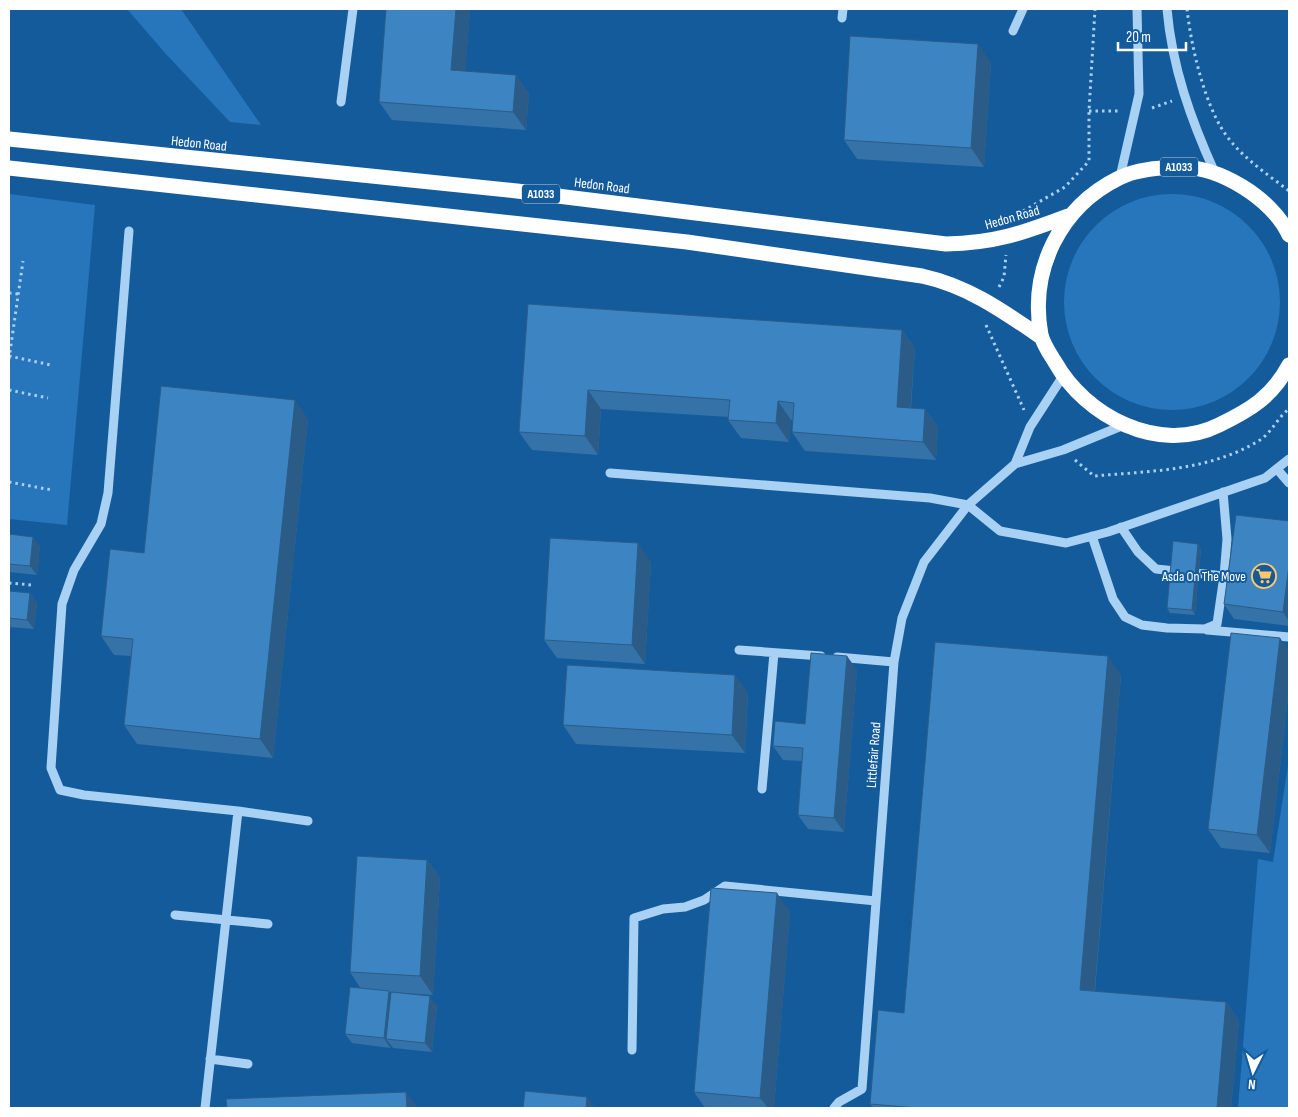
<svg xmlns="http://www.w3.org/2000/svg" width="1298" height="1117" viewBox="0 0 1298 1117" font-family="'Sofia Sans Condensed',sans-serif">
<rect width="100%" height="100%" fill="#145b9c"/>
<path fill="#2775ba" d="M 127,9 L 181,9 L 261,125 L 230,122 L 165,53 Z
M1064 302a108 108 0 1 1 216 0a108 108 0 1 1-216 0Z
M 9,194 L 95,205 L 67,525 L 9,519 Z
M 1289,759 L 1289,1108 L 1238,1108 L 1258,859 L 1273,862 Z"/>
<g fill="none" stroke-linecap="round" stroke-linejoin="round">
<path stroke="#a9d1f3" stroke-width="3" stroke-dasharray="2.5 4" stroke-linecap="butt" d="M 1187,9 C 1191,45 1203,98 1222,129 C 1238,155 1266,173 1289,191
M 1152,108 L 1172,101
M 1089,111 L 1119,111
M 1023,211 L 1065,187 L 1089,161 L 1089,111 L 1095,9
M 999,287 L 1004,277 L 1006,255
M 9,293 L 18,294
M 986,325 L 1024,410
M 9,356 L 51,365
M 9,359 L 23,261
M 9,390 L 48,398
M 1075,460 L 1094,476 C 1151,471 1210,471 1260,440 C 1272,432 1278,417 1289,409
M 9,482 L 52,490
M 9,583 L 32,585"/>
<path stroke="#a9d1f3" stroke-width="9" d="M 1167,9 C 1172,67 1191,120 1215,173
M 842,18 L 843,9
M 1013,31 L 1023,9
M 341,102 L 353,9
M 1120,177 L 1139,94 L 1137,9
M 129,231 L 108,493 L 101,524 L 74,570 L 62,604 L 51,768 L 60,790 L 84,795 L 238,811
M 1015,464 L 1030,427 L 1063,376
M 1277,469 L 1289,483
M 610,473 L 930,498 L 968,505 L 1000,531 L 1066,543 L 1108,532 L 1265,478 L 1289,459
M 1121,527 L 1138,552 L 1156,569 L 1224,576 L 1227,539 L 1223,492
M 1092,536 L 1113,599 L 1125,617 L 1142,625 L 1167,628 L 1205,629 L 1217,624 L 1224,576
M 1207,630 L 1289,637
M 739,650 L 821,656
M 837,657 L 894,662
M 762,789 L 774,653
M 175,915 L 268,924
M 632,1050 L 634,918 L 663,909 L 685,907 L 704,900 L 725,886 L 876,901
M 210,1059 L 248,1064
M 205,1108 L 238,811 L 308,821
M 834,1108 L 839,1102 L 862,1089 L 894,662 L 902,618 L 924,562 L 968,505 L 1015,464 L 1063,450 L 1124,425"/>
<path stroke="#fff" stroke-width="15" d="M 9,139 L 517,191 L 946,244 C 995,243 1023,233 1068,216
M 9,168 L 687,242 L 922,276 C 968,286 1003,311 1041,337
M 1289,235 C 1273,199 1218,165 1178,167 C 1159,168 1137,169 1119,178 C 1060,207 1029,270 1041,335 C 1043,344 1050,354 1055,362 C 1085,416 1159,455 1219,425 C 1250,410 1272,397 1289,365"/>
</g>
<path fill="#3472a8" d="M 386,9 L 470,9 L 465,72 L 516,75 L 529,94 L 526,130 L 392,120 L 379,102 Z
M 991,63 L 984,167 L 857,159 L 844,140 Z
M 528,304 L 902,330 L 915,348 L 911,408 L 925,409 L 938,427 L 936,460 L 805,451 L 792,432 L 793,420 L 791,420 L 789,442 L 741,438 L 728,420 L 729,417 L 601,409 L 598,455 L 532,450 L 519,432 Z
M 308,419 L 273,758 L 137,744 L 124,725 L 131,656 L 114,655 L 101,636 Z
M 1289,521 L 1289,626 L 1234,619 L 1224,604 Z
M 9,534 L 40,546 L 37,575 L 9,572 Z
M 1198,544 L 1201,549 L 1195,615 L 1170,613 L 1167,608 Z
M 651,562 L 645,664 L 557,658 L 544,640 Z
M 9,591 L 30,593 L 37,603 L 34,629 L 9,627 Z
M 1289,651 L 1289,689 L 1270,853 L 1221,848 L 1208,829 Z
M 857,670 L 844,832 L 808,829 L 798,815 L 802,761 L 783,760 L 773,746 L 805,724 Z
M 1121,675 L 1095,992 L 1226,1002 L 1239,1021 L 1231,1108 L 873,1108 L 870,1104 L 904,1013 Z
M 748,693 L 745,753 L 576,744 L 563,725 Z
M 427,860 L 440,878 L 433,995 L 389,992 L 391,995 L 437,1006 L 432,1052 L 393,1048 L 391,1045 L 390,1048 L 352,1043 L 345,1034 L 361,989 L 350,972 Z
M 790,912 L 774,1108 L 705,1108 L 694,1092 Z"/>
<path fill="#2b5c88" d="M 456,9 L 470,9 L 464,89 L 451,70 Z
M 978,44 L 991,63 L 984,167 L 971,148 Z
M 516,75 L 529,94 L 526,130 L 513,112 Z
M 902,330 L 915,348 L 909,425 L 897,407 Z
M 588,390 L 601,409 L 598,455 L 585,436 Z
M 295,400 L 308,419 L 273,758 L 260,739 Z
M 778,401 L 791,420 L 789,442 L 776,423 Z
M 925,409 L 938,427 L 936,460 L 923,442 Z
M 33,537 L 40,546 L 37,575 L 30,566 Z
M 638,543 L 651,562 L 645,664 L 632,645 Z
M 1198,544 L 1201,549 L 1195,615 L 1192,610 Z
M 1289,565 L 1289,621 L 1283,612 Z
M 30,593 L 37,603 L 34,629 L 27,620 Z
M 1280,638 L 1289,651 L 1289,689 L 1270,853 L 1257,835 Z
M 847,656 L 857,670 L 844,832 L 834,818 Z
M 1108,656 L 1121,675 L 1093,1009 L 1080,990 Z
M 735,675 L 748,693 L 745,753 L 732,735 Z
M 427,860 L 440,878 L 433,995 L 420,976 Z
M 777,893 L 790,912 L 774,1108 L 768,1108 L 760,1098 Z
M 389,991 L 395,1001 L 386,1039 L 391,1045 L 390,1048 L 384,1038 Z
M 430,996 L 437,1006 L 432,1052 L 425,1043 Z
M 1226,1002 L 1239,1021 L 1231,1108 L 1217,1108 Z
M 406,1092 L 418,1108 L 407,1108 Z
M 587,1097 L 595,1108 L 586,1108 Z"/>
<path fill="#3d84c3" stroke="#2b5c88" d="M 386,9 L 456,9 L 451,70 L 516,75 L 513,112 L 379,102 Z
M 850,36 L 978,44 L 971,148 L 844,140 Z
M 528,304 L 902,330 L 897,407 L 925,409 L 923,442 L 792,432 L 794,403 L 778,401 L 776,423 L 728,420 L 730,400 L 588,390 L 585,436 L 519,432 Z
M 161,386 L 295,400 L 260,739 L 124,725 L 133,639 L 101,636 L 110,549 L 144,553 Z
M 1236,515 L 1289,521 L 1289,565 L 1283,612 L 1224,604 Z
M 9,534 L 33,537 L 30,566 L 9,564 Z
M 550,538 L 638,543 L 632,645 L 544,640 Z
M 1173,541 L 1198,544 L 1192,610 L 1167,608 Z
M 9,591 L 30,593 L 27,620 L 9,618 Z
M 1231,633 L 1280,638 L 1257,835 L 1208,829 Z
M 935,642 L 1108,656 L 1080,990 L 1226,1002 L 1217,1108 L 918,1108 L 870,1104 L 878,1010 L 904,1013 Z
M 811,653 L 847,656 L 834,818 L 798,815 L 803,748 L 773,746 L 775,721 L 805,724 Z
M 567,665 L 735,675 L 732,735 L 563,725 Z
M 357,856 L 427,860 L 420,976 L 350,972 Z
M 711,888 L 777,893 L 760,1098 L 694,1092 Z
M 350,987 L 389,991 L 384,1038 L 345,1034 Z
M 391,992 L 430,996 L 425,1043 L 386,1039 Z
M 525,1091 L 587,1097 L 586,1108 L 523,1108 Z
M 406,1092 L 407,1108 L 227,1108 L 226,1099 Z"/>
<defs>
<symbol id="supermarket-ring" viewBox="-11 -11 22 22"><circle r="9.5" fill="#145b9c" stroke="#ffc86b" stroke-width="1.5"/><path d="M-6-5.5h2.5l.6 2H6L4.5 2H-2.5L-4.4-4H-6ZM-1.5 3.2a1.3 1.3 0 1 0 .1 0ZM3 3.2a1.3 1.3 0 1 0 .1 0Z" fill="#ffc86b"/></symbol>
</defs>
<g fill-rule="evenodd">
<use href="#supermarket-ring" x="1250" y="562" width="28" height="28"/>
</g>
<g text-anchor="middle" stroke-width="4" stroke-linejoin="round" paint-order="stroke">
<g fill="#145b9c" stroke="#b8cee1" stroke-width="1">
<rect x="1160" y="157.5" width="38" height="19" rx="4"/>
<rect x="522" y="184.5" width="38" height="19" rx="4"/>
</g>
<g font-size="12" font-weight="bold" fill="#fff">
<text x="1179" y="171">A1033</text>
<text x="541" y="198">A1033</text>
</g>
<g font-size="14" fill="#fff" stroke="#145b9c">
<text transform="translate(199 143) rotate(6)" y="5">Hedon Road</text>
<text transform="translate(602 185) rotate(7)" y="5">Hedon Road</text>
<text transform="translate(1012 217) rotate(-16)" y="5">Hedon Road</text>
<text transform="translate(873 755) rotate(-86)" y="5">Littlefair Road</text>
</g>
<g font-size="14" fill="#fff" stroke="#145b9c" text-anchor="end">
<text x="1246" y="581">Asda On The Move</text>
</g>
</g>
<rect width="1298" height="1117" fill="none" stroke="#ffffff" stroke-width="20"/>
<g transform="translate(1253 1072) rotate(185)" stroke="#145b9c" stroke-width="4" paint-order="stroke">
<path d="M0-4L9 19L0 12L-9 19Z" fill="#ffffff"/>
<text y="-8" font-size="14" font-weight="bold" text-anchor="middle" fill="#ffffff">N</text>
</g>
<path d="M1118 42v8h68v-8" fill="none" stroke="#ffffff" stroke-width="2.5"/>
<text x="1126" y="42" font-size="15" fill="#ffffff" stroke="#145b9c" stroke-width="4" paint-order="stroke">20 m</text>
</svg>
